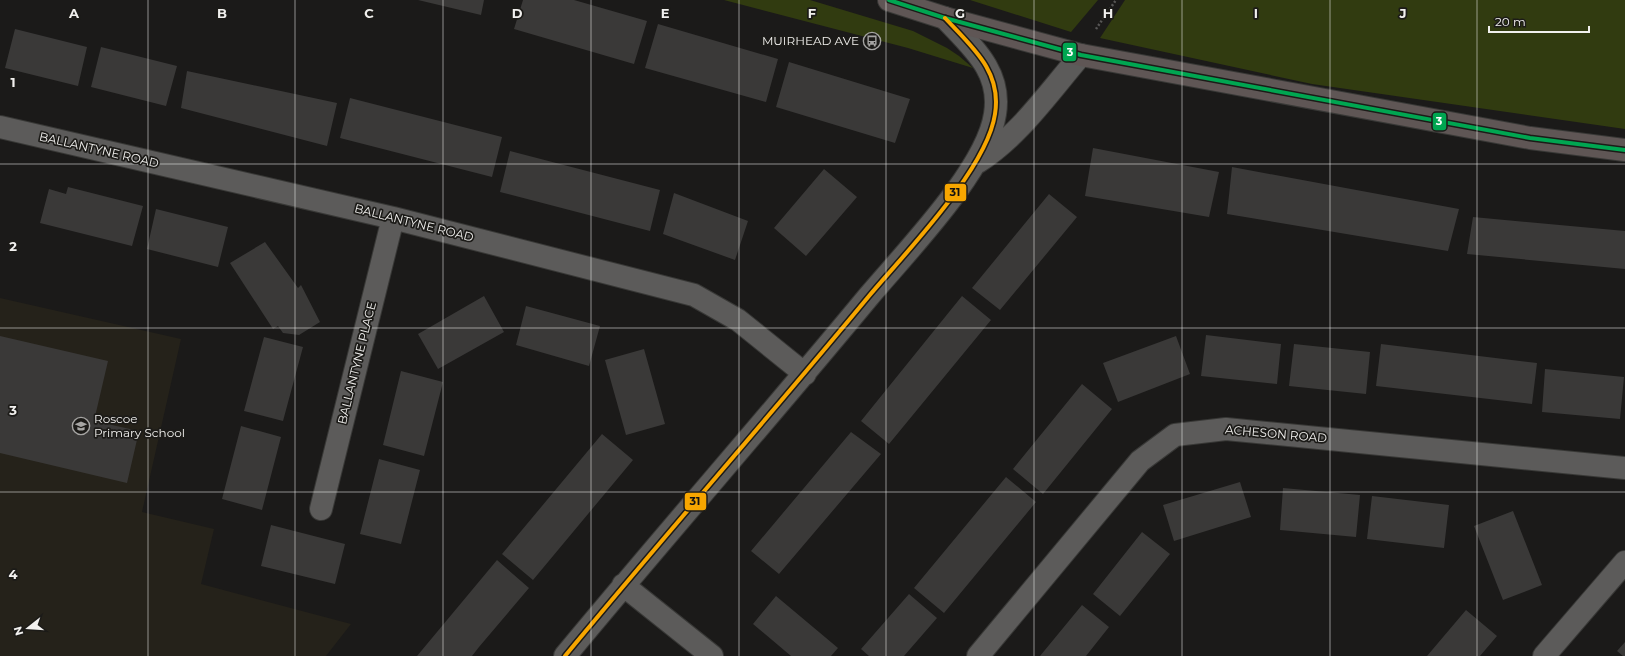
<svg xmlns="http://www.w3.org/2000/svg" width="1625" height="656" viewBox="0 0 1625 656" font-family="Montserrat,sans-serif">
<rect width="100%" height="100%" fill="#1b1a19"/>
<path fill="#25221a" d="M 0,298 L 181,339 L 142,512 L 214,529 L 201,584 L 351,624 L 326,656 L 0,656 Z"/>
<path fill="#313b10" d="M 724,0 L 810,0 L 913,31 L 947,48 L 959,56 L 973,68 L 908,48 Z
M 970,0 L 1098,0 L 1071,32 Z
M 1125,0 L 1625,0 L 1625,129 L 1312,84 L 1100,38 Z"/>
<path fill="#3a3938" d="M 418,0 L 484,0 L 481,15 Z
M 523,0 L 574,0 L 647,21 L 634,64 L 514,29 Z
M 658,24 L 778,59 L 766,102 L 645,68 Z
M 15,29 L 87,47 L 78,86 L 5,68 Z
M 101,47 L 177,66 L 166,106 L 91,87 Z
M 789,62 L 910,99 L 895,143 L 776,107 Z
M 187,71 L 337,103 L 327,146 L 181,108 Z
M 350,98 L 502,137 L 492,177 L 340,138 Z
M 1093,148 L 1219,172 L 1209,217 L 1085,196 Z
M 510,151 L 660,190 L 650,231 L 500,192 Z
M 1232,167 L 1459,209 L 1448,251 L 1227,214 Z
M 824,169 L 857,197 L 806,256 L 774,228 Z
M 68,187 L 143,206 L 132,246 L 40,223 L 49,189 L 66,194 Z
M 674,193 L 748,221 L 735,260 L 663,234 Z
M 1049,194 L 1077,217 L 1000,310 L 972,288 Z
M 156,209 L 228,227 L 218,267 L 147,249 Z
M 1473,217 L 1625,231 L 1625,269 L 1467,254 Z
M 265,242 L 298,288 L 301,285 L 320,322 L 299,335 L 283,333 L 278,326 L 273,329 L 230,263 Z
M 484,296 L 504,332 L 438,369 L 418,334 Z
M 962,296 L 991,320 L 889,444 L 861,421 Z
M 526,306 L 600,326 L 589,366 L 516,345 Z
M 1206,335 L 1281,344 L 1277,384 L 1201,376 Z
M 0,336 L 108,361 L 94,421 L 139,431 L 127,483 L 0,453 Z
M 1176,336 L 1190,374 L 1118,402 L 1103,363 Z
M 264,337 L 303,347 L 283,421 L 244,411 Z
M 1294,344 L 1370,352 L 1366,394 L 1289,386 Z
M 1381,344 L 1537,363 L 1532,404 L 1376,386 Z
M 644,349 L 665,424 L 626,435 L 605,360 Z
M 1545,369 L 1624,377 L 1620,419 L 1542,412 Z
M 401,371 L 443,382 L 424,456 L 383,445 Z
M 1082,384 L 1112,409 L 1043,494 L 1013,469 Z
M 241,426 L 281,437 L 262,510 L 222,499 Z
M 851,432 L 881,454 L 779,574 L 751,551 Z
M 602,434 L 633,460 L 533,580 L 502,554 Z
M 379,459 L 420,470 L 401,544 L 360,534 Z
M 1006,477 L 1036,502 L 944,613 L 914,588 Z
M 1240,482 L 1251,517 L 1174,541 L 1163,505 Z
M 1283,488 L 1360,495 L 1356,537 L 1280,530 Z
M 1372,496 L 1449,505 L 1444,548 L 1367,539 Z
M 1513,511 L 1542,585 L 1503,600 L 1474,526 Z
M 271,525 L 345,544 L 335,584 L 261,566 Z
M 1142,532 L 1170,554 L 1120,616 L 1093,594 Z
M 497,560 L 529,588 L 479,647 L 472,656 L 417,656 Z
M 909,594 L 937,618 L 904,656 L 869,656 L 861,649 Z
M 776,596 L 838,648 L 831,656 L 791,656 L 753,624 Z
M 1082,605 L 1109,627 L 1086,656 L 1040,656 Z
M 1466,610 L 1497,636 L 1480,656 L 1427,656 Z
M 1625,642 L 1625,656 L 1623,656 L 1617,651 Z"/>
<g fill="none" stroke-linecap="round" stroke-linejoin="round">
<defs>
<path id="minor" d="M 0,127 L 393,218 L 694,295 L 738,320 L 805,374
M 978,162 C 1019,136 1049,92 1081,55
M 321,509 L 393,218
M 623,585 L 712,656
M 565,656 C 665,535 769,417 869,296 C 906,252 987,169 995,114 C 1002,71 972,47 945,18
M 978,656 L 1140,461 L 1175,435 L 1226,429 L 1625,468
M 1544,656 L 1625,562"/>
<path id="trunk" d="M 889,0 L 945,18 L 1081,55 L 1530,138 L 1625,150"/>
</defs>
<use href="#minor" stroke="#383836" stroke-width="24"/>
<use href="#trunk" stroke="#383836" stroke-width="24"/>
<path stroke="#575655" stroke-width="2.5" stroke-dasharray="2 2" stroke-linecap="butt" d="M 1096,29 L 1116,0"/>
<use href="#minor" stroke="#5c5b5a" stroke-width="22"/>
<use href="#trunk" stroke="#5f5655" stroke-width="22"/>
<defs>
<path id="bus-1" d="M 889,0 L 945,18 L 1081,55 L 1530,138 L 1625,150"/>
<path id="bus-2" d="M 565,656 C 665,535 769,417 869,296 C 906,252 987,169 995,114 C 1002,71 972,47 945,18"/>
</defs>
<use href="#bus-1" stroke="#1c1b18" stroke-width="7"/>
<use href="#bus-2" stroke="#1c1b18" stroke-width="7"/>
<use href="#bus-1" stroke="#00a651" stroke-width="4"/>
<use href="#bus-2" stroke="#f7a600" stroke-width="4"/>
</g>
<path fill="none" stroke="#f1f0ee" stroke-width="1" stroke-opacity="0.55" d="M 148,0 L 148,656M 295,0 L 295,656M 443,0 L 443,656M 591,0 L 591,656M 739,0 L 739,656M 886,0 L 886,656M 1034,0 L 1034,656M 1182,0 L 1182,656M 1330,0 L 1330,656M 1477,0 L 1477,656M 0,164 L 1625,164M 0,328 L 1625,328M 0,492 L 1625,492"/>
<defs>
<symbol id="bus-ring" viewBox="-11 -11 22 22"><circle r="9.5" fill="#1c1b18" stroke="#a6a5a3" stroke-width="1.5"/><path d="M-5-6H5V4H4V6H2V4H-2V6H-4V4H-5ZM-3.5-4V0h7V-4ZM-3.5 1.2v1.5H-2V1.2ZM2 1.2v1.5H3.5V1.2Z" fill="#a6a5a3"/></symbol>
<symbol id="school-ring" viewBox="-11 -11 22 22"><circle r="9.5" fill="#1c1b18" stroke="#a6a5a3" stroke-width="1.5"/><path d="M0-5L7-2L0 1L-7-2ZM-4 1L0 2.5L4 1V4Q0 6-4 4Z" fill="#a6a5a3"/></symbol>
</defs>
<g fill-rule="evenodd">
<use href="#bus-ring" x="862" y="31" width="20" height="20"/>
<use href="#school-ring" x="71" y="416" width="20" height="20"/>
</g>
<g text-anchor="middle" stroke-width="3.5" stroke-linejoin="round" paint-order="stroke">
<g font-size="12" fill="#f1f0ee" stroke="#1c1b18" text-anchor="end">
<text x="859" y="45">MUIRHEAD AVE</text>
<text x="94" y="423" text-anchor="start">Roscoe<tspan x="94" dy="14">Primary School</tspan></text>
</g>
<g font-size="12" fill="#f1f0ee" stroke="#1c1b18">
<text transform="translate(99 150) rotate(13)" y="4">BALLANTYNE ROAD</text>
<text transform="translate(414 223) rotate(14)" y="4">BALLANTYNE ROAD</text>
<text transform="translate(357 363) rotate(-76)" y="4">BALLANTYNE PLACE</text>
<text transform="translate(1276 434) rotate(5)" y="4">ACHESON ROAD</text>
</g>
</g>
<g font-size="13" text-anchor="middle" font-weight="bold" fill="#f1f0ee" stroke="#1c1b18" stroke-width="3.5" stroke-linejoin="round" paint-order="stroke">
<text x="74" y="18">A</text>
<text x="222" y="18">B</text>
<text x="369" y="18">C</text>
<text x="517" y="18">D</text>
<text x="665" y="18">E</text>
<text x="812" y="18">F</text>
<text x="960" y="18">G</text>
<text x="1108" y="18">H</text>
<text x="1256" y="18">I</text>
<text x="1403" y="18">J</text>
<text x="13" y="87">1</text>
<text x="13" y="251">2</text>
<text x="13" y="415">3</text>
<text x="13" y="579">4</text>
</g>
<g stroke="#1c1b18" stroke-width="1.5">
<rect x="1062" y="42" width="15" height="20" rx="4" fill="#00a651"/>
<rect x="1432" y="112" width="15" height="19" rx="4" fill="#00a651"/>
<rect x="944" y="183" width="23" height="19" rx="4" fill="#f7a600"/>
<rect x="684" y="492" width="23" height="19" rx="4" fill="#f7a600"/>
</g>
<g font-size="11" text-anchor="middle" font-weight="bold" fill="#fff">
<text x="1070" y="56">3</text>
<text x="1439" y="125">3</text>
</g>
<g font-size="11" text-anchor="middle" font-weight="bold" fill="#111">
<text x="955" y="196">31</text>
<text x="695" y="505">31</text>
</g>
<g transform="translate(28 628) rotate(253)" stroke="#1c1b18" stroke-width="3" paint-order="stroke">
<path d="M0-3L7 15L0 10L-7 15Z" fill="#f1f0ee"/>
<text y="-6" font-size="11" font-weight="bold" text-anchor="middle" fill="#f1f0ee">N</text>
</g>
<path d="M1489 26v6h100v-6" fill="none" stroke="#f1f0ee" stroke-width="2"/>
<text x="1495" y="26" font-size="12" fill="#f1f0ee" stroke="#1c1b18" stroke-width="3" paint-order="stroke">20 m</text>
</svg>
